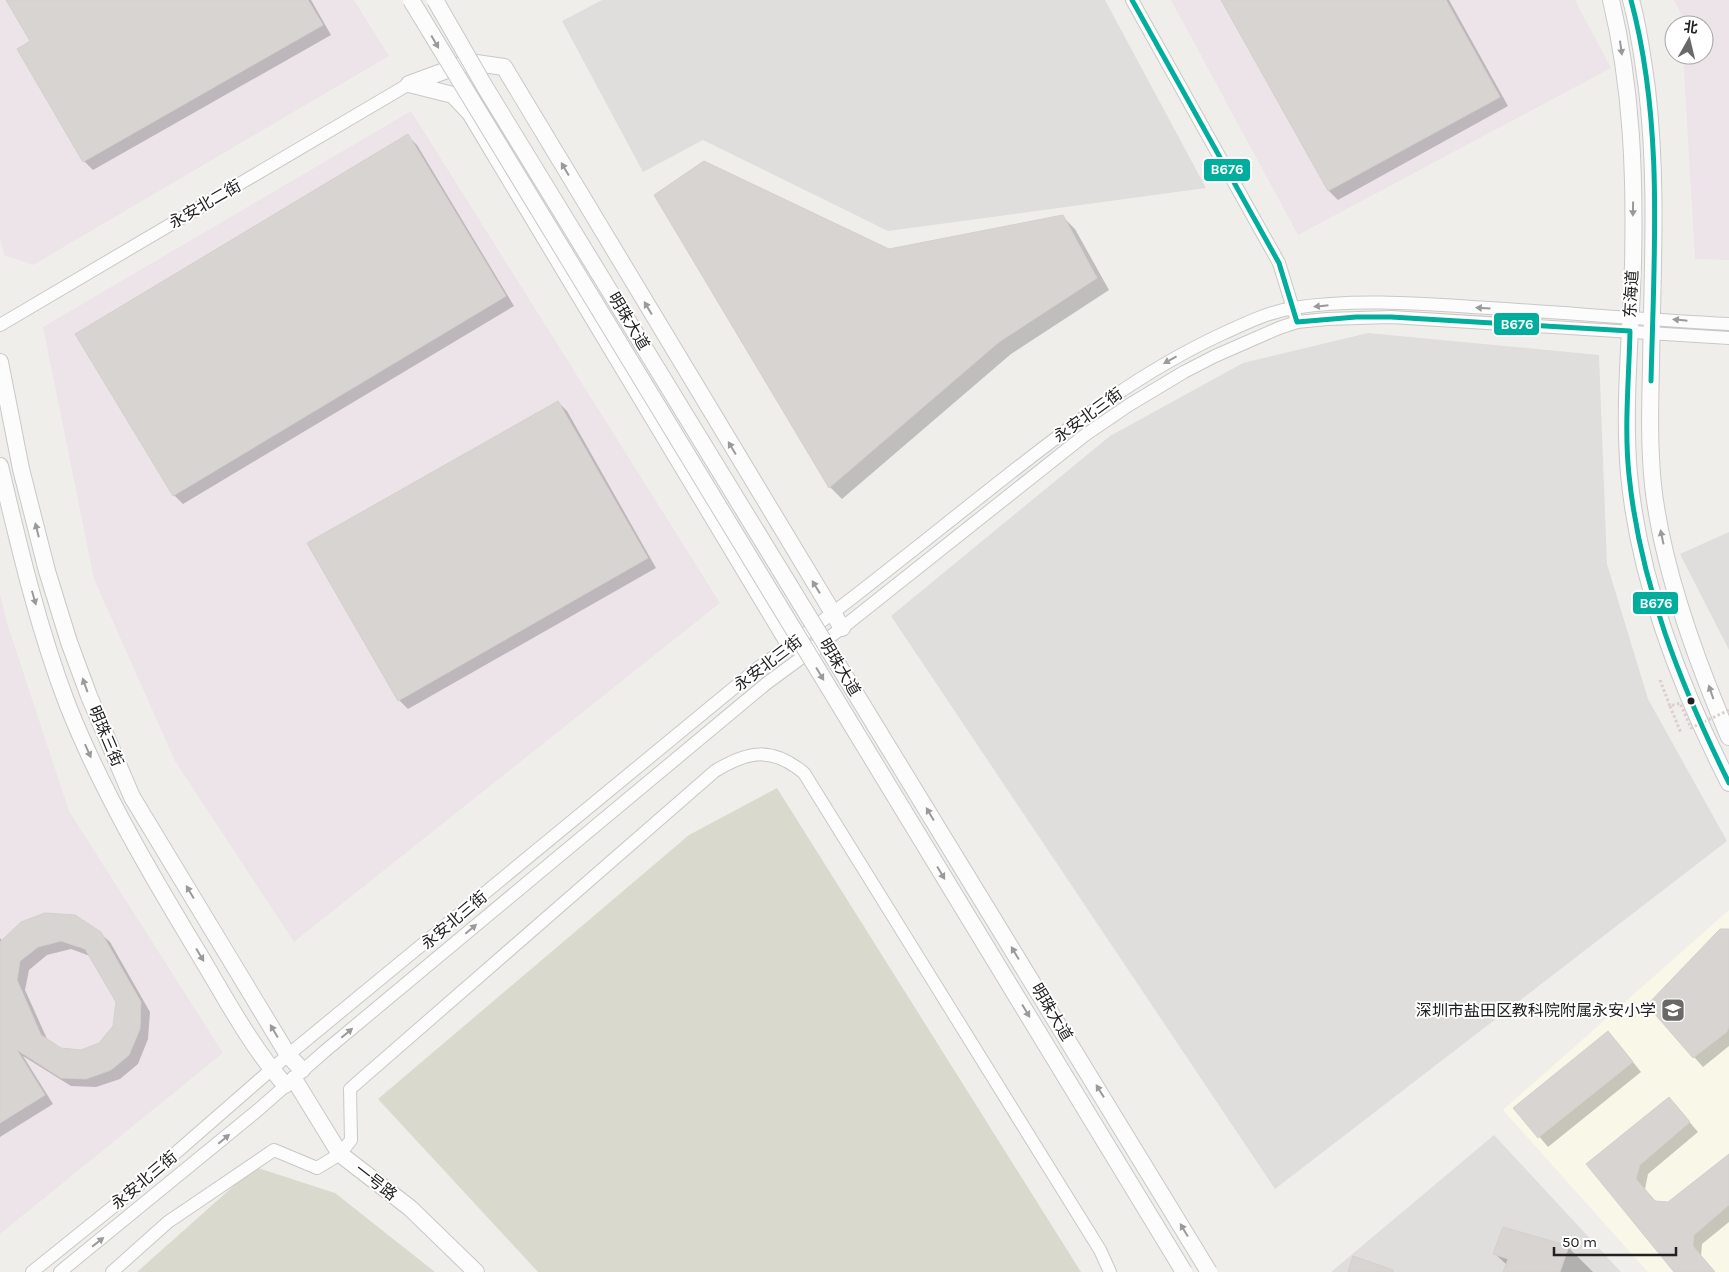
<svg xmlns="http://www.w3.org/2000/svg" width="1729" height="1272" font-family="Karla,'Noto Sans SC',sans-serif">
  <rect width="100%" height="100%" fill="#f0eeeb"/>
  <!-- residential -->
  <path fill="#dfdedc" d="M602,0H1105L1206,188L888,231L703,140L643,172L562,21Z
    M1368,333L1599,355L1607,564L1648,699L1727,841L1275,1189L891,616L1110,436L1243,363Z
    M1729,532V650L1680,554Z
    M1494,1135L1621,1272H1331Z"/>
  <!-- industrial -->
  <path fill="#ede4e9" d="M0,0H354L389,56L33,265L4,255L0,238Z
    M1171,0H1575L1611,68L1298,235Z
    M1674,0H1729V260L1695,259L1683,55H1704V25H1682L1681,14Z
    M411,111L720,603L294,942L175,761L94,579L43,327Z
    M0,594L7,623L69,811L223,1053L0,1234Z"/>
  <!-- education -->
  <path fill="#f8f7e8" d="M1729,910V1272H1648L1503,1110Z"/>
  <!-- construction -->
  <path fill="#d9d9cd" d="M777,788L1081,1272H538L378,1099L689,835Z
    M255,1167L335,1193L435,1272H137Z"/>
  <!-- shadow -->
  <path fill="#0003" fill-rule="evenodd" d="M7,0H311L331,35L93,170L84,161L32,42Z
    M1222,0H1449L1508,106L1338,200L1329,191Z
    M408,136L417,145L514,306L183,504L174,495Z
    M1063,217L1075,229L1109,290L1011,354L842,499L830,487L889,250Z
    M558,402L567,411L656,568L408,709L399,700Z
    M1729,931V1046L1703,1067L1648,1005Z
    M100,933L110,942L150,1012L148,1039L138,1064L120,1079L96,1087L71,1086L23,1056L53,1104L0,1137V938L3,942ZM71,949L90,956L117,1002L115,1026L100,1044L81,1051L61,1050L48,1041L25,990L29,970L47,955Z
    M1617,1042L1641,1072L1548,1147L1515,1108Z
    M1669,1098L1698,1132L1648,1174L1645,1189L1656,1202L1669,1203L1729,1155V1222L1702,1244L1701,1256L1715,1272H1675L1588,1164Z
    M1568,1247L1593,1272H1505L1507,1265L1495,1254Z"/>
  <!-- building -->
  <path fill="#d7d4d2" stroke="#d3d0cc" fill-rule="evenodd" d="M6,0H308L323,25L83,162L17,49L30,41Z
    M1221,0H1446L1500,97L1328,191Z
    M408,134L506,296L173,496L75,334Z
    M704,161L889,249L1063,215L1097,278L999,342L829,488L654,195Z
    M558,401L648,558L398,701L307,543Z
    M45,913L75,915L101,932L141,1002L140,1029L129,1055L111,1070L86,1079L61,1078L17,1050L45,1095L0,1123V942L21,922ZM61,941L85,949L116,1002L113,1026L99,1043L81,1050L61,1048L41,1035L17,980L20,961L38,947Z
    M1720,929H1729V1026L1727,1032L1693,1058L1647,1005Z
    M1608,1031L1633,1062L1538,1138L1513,1108Z
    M1669,1097L1690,1122L1640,1165L1636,1179L1655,1201L1668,1202L1729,1154V1205L1694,1235L1693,1246L1715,1272H1674L1586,1164Z
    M1503,1227L1569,1246L1560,1272H1503L1508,1259L1493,1254Z
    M1353,1256L1393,1270V1272H1348Z"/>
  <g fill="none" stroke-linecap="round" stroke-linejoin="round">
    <!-- minor casing -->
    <g stroke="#c9c8c7" stroke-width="14">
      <path id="minor" d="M1132,0L1279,263L1295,315
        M0,325L409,84
        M32,1272L124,1198L288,1055L758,668C844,607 925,540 1008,475C1077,421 1142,371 1222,334C1244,324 1268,312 1293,308C1358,298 1425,304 1489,308C1569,313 1649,320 1729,324
        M60,1272L258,1110L325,1051L767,683L842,628L1085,435L1129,405L1184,372L1215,356L1279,328L1297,322L1327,319L1391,317L1729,338
        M112,1272L168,1222L274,1150L317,1168L340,1154L351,1140L350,1089L715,771C749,750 773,747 804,773L1100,1250L1110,1272"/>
    </g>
    <!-- tertiary casing -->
    <g stroke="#c9c8c7" stroke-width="18">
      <path id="tertiary" d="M1611,0C1632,87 1635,176 1633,264C1631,334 1623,405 1629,474C1639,582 1680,687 1729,783
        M1631,0C1639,28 1643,60 1647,89C1658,182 1652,275 1651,368C1650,407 1649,446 1653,485C1662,568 1696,660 1729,737
        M409,84L469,62L504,67L842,628
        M409,84L453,95L470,113L790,646L814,649
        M0,362L21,469L47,571L69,642L89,696L132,797L288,1055L302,1070
        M0,466C19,546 38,628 68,706C102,791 149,871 196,949C224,995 249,1044 285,1085
        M294,1079L340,1154L410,1208L476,1272"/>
    </g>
    <!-- path -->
    <path stroke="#dccecd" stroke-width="3" stroke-dasharray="2.5 2.5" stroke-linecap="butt" d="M1670,706L1681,733"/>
    <!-- minor -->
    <use href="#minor" stroke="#fdfcfc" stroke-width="12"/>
    <!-- tertiary -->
    <use href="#tertiary" stroke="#fdfcfc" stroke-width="16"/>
    <!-- tertiary-bridge casing -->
    <g stroke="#c9c8c7" stroke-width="18" stroke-linecap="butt">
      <path id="tertiary-bridge" d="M411,0L1184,1272
        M435,0L485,87L1209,1272"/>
    </g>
    <!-- path-bridge -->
    <path stroke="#dccecd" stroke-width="3" stroke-dasharray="2.5 2.5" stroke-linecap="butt" d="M1660,680L1670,706L1680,703L1691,728L1729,710"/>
    <!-- tertiary-bridge -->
    <use href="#tertiary-bridge" stroke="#fdfcfc" stroke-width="16"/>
    <!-- bus-1 casing -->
    <g stroke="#fff" stroke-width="9">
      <path id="bus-1" d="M1132,0L1279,263L1297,322L1356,317H1391L1630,331C1629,379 1624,427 1629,475C1640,584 1681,686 1729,783
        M1631,0C1664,123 1654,255 1651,381"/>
    </g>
    <!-- bus-1 -->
    <use href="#bus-1" stroke="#01ad9c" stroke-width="5"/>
  </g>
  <!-- one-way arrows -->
  <defs><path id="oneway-solid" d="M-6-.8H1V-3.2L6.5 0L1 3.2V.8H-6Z" transform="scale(1.25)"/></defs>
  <g fill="#9a9a9a">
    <use href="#oneway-solid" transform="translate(435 42) rotate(60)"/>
    <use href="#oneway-solid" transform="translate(1621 48) rotate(82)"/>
    <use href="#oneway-solid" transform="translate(565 169) rotate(-121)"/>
    <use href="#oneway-solid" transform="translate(1633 209) rotate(91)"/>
    <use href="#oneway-solid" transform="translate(1321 306) rotate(174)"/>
    <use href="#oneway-solid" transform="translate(648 308) rotate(-121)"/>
    <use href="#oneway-solid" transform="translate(1483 308) rotate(-176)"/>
    <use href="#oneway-solid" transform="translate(1680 320) rotate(-174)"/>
    <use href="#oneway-solid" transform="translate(1170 360) rotate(151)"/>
    <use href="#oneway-solid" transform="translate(732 448) rotate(-121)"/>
    <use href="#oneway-solid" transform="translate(37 530) rotate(-104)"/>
    <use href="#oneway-solid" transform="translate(1662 537) rotate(-102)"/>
    <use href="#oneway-solid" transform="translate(816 587) rotate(-122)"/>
    <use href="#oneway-solid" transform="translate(34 598) rotate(74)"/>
    <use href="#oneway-solid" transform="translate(820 674) rotate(59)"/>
    <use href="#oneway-solid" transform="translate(85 685) rotate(-110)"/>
    <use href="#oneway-solid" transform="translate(1711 692) rotate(-109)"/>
    <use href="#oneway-solid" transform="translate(88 751) rotate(66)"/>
    <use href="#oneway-solid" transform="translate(930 814) rotate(-121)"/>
    <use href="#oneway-solid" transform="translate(941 873) rotate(59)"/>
    <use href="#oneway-solid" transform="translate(190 892) rotate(-121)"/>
    <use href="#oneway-solid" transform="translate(471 929) rotate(-40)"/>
    <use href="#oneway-solid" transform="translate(1015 953) rotate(-121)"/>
    <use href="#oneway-solid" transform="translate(200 955) rotate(59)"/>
    <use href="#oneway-solid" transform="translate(1026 1011) rotate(59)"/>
    <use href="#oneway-solid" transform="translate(274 1031) rotate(-121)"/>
    <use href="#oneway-solid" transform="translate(347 1033) rotate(-40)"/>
    <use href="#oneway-solid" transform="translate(1100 1091) rotate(-122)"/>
    <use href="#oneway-solid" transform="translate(224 1139) rotate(-40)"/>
    <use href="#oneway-solid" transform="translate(1184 1230) rotate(-121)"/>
    <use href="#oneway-solid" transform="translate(98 1242) rotate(-38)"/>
  </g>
  <!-- icons -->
  <defs>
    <g id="school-square" transform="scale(1.25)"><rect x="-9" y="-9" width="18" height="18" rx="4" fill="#6a6968" stroke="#fff"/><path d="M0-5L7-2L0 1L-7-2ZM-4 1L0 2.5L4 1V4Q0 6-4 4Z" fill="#fff"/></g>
  </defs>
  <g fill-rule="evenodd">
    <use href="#school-square" x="1673" y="1010"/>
  </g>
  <!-- markers -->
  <circle fill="#222" stroke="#fff" stroke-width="2" cx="1691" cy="701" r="4.5"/>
  <g text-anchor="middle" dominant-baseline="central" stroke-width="4" stroke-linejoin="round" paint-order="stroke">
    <!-- street labels -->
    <g font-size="16" fill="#222" stroke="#fff">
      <text transform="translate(205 204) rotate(-30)">永安北二街</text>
      <text transform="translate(1631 294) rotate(-87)">东海道</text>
      <text transform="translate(629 321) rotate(59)">明珠大道</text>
      <text transform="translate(1088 415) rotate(-36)">永安北三街</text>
      <text transform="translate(768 663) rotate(-37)">永安北三街</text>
      <text transform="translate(840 667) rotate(59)">明珠大道</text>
      <text transform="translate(106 736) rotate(67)">明珠三街</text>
      <text transform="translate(454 920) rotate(-40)">永安北三街</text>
      <text transform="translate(1052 1012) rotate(59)">明珠大道</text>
      <text transform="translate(144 1180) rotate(-40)">永安北三街</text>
      <text transform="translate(376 1182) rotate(38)">一号路</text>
    </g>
    <!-- poi labels -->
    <g font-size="16" fill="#222" stroke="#fff" text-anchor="end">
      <text x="1656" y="1010">深圳市盐田区教科院附属永安小学</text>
    </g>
  </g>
  <g stroke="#fff" stroke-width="2">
    <rect x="1203" y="158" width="48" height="24" rx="5" fill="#01ad9c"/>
    <rect x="1493" y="312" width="47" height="24" rx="5" fill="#01ad9c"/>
    <rect x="1632" y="591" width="47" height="24" rx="5" fill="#01ad9c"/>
  </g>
  <g font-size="14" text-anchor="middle" font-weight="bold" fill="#fff">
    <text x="1227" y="174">B676</text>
    <text x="1517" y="329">B676</text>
    <text x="1656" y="608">B676</text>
  </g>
  <!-- north arrow -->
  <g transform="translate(1689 40) rotate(8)"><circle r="24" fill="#ffffff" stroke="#a7a7a7"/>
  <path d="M0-4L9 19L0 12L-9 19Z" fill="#6a6968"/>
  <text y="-8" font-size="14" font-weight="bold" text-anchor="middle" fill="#222222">北</text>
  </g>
  <!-- scale -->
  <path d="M1554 1247v8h122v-8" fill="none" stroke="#222222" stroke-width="2.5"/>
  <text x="1562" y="1247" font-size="15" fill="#222222" stroke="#ffffff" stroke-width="4" paint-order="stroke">50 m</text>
</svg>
